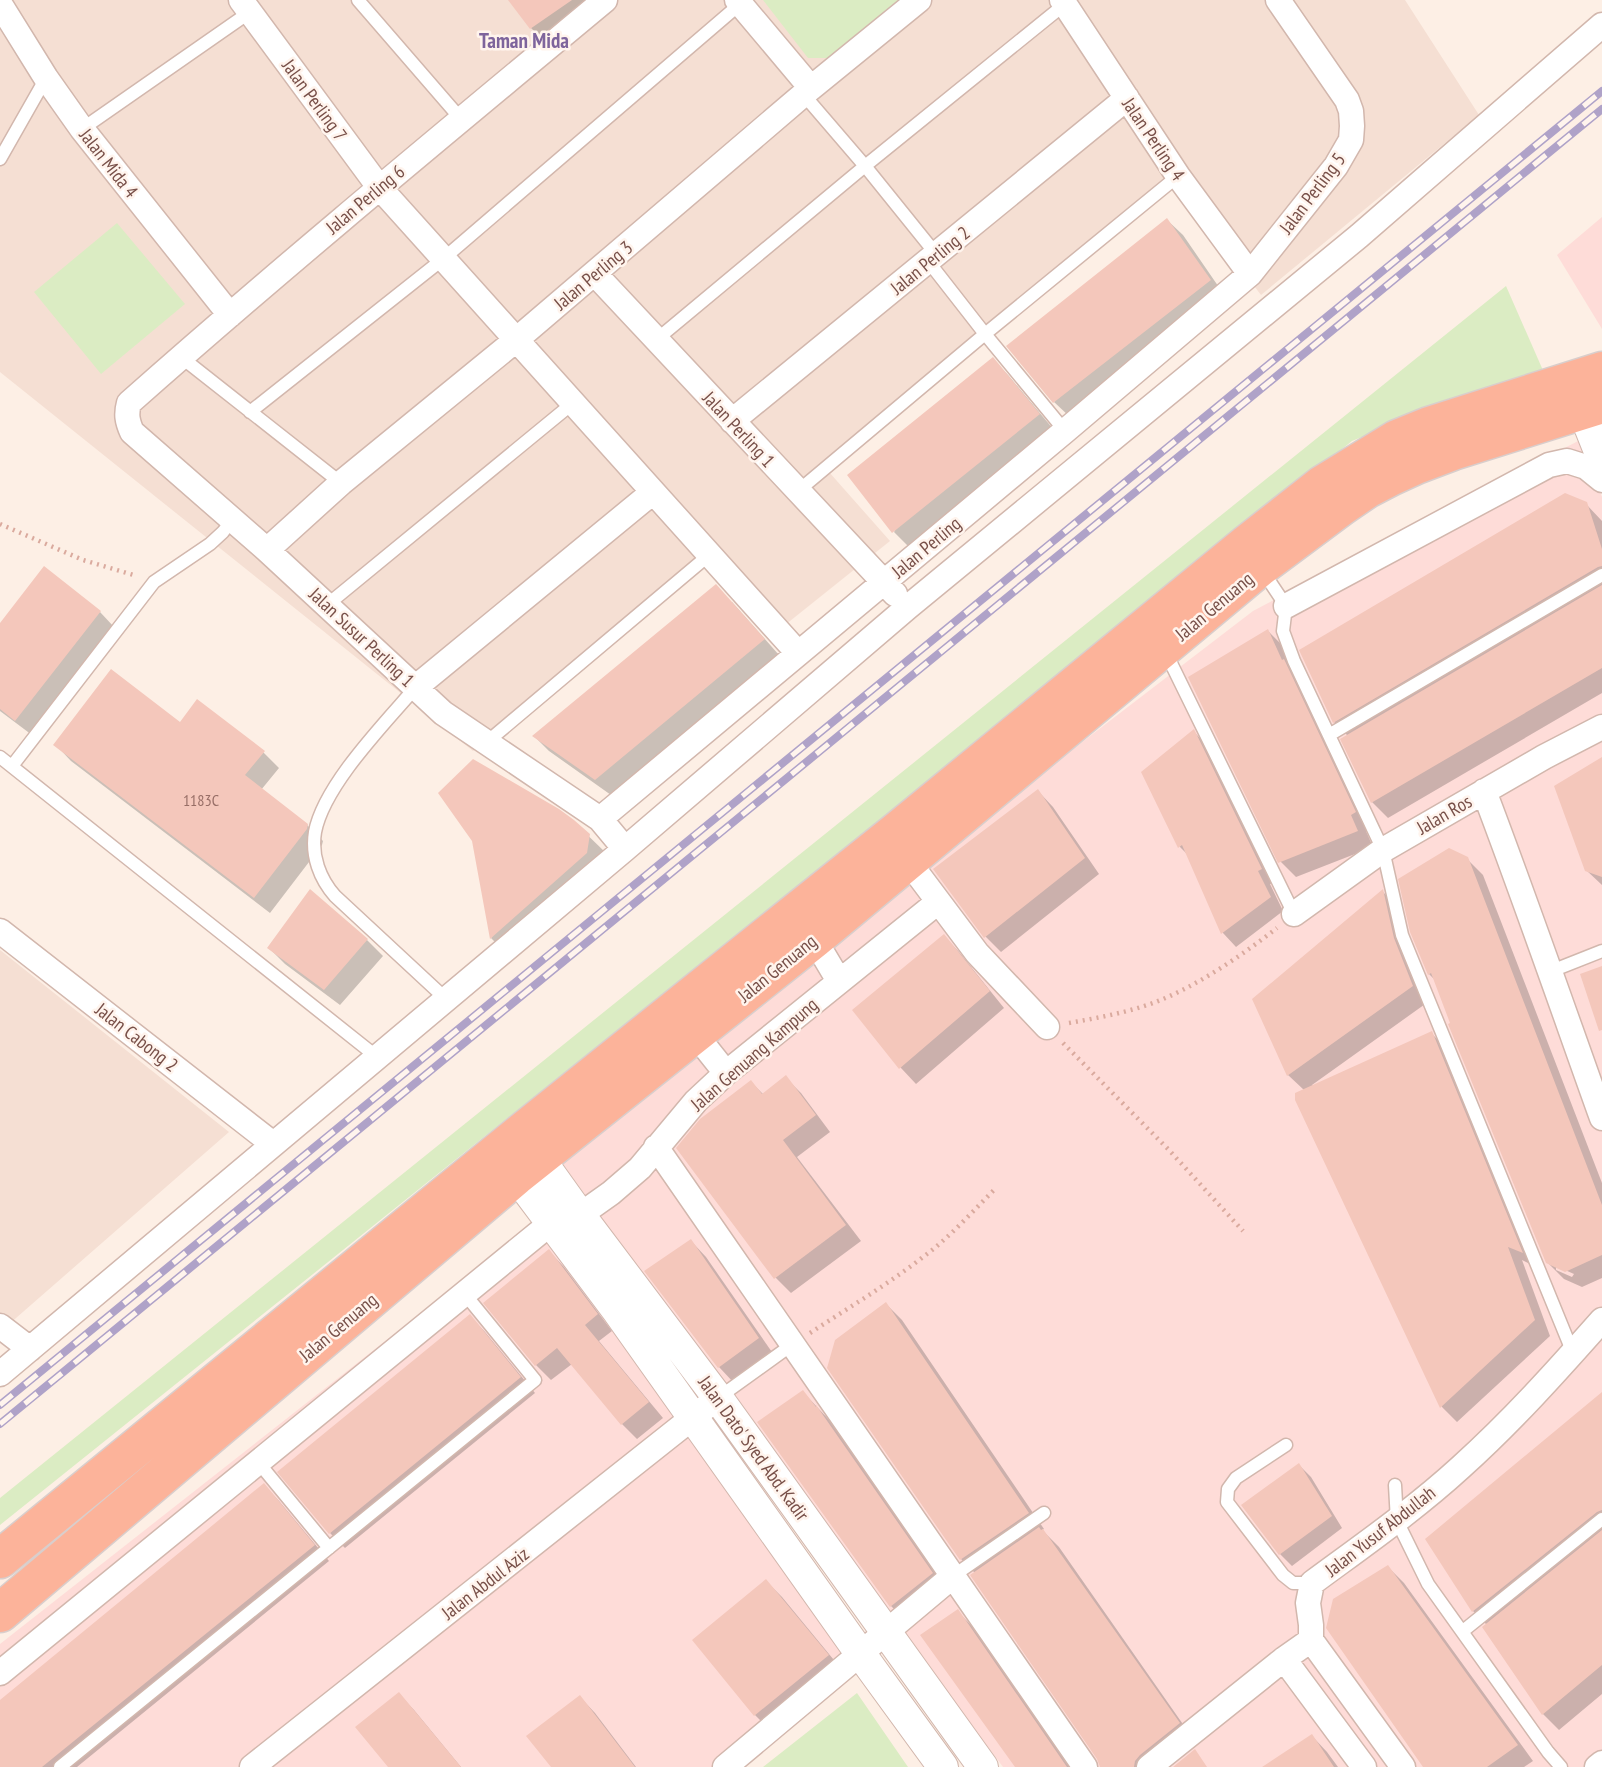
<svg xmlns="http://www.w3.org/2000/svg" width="1602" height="1767" font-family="'PT Sans Narrow',sans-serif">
  <rect width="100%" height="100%" fill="#fdefe5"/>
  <!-- residential -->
  <path fill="#f5dfd3" d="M0,0H1405L1479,115L1261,295L1177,185L1002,327L829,472L890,541L780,629L709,556L473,751L0,372Z
    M0,950L229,1132L0,1332Z"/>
  <!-- commercial -->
  <path fill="#fedcd8" d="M1602,217V329L1557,255Z
    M1580,440L1602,497V1752L1584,1767H1003L900,1630L562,1163L991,812L1253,611Z
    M534,1224L718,1474L846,1656L712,1767H0V1644Z"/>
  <!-- green -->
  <path fill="#dbecc3" d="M763,0H902L833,58H808Z
    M117,223L185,304L101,374L34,292Z
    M1506,286L1545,375L1430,409L1352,441L0,1525V1498Z
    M857,1693L908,1767H763Z"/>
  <!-- shadow -->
  <path fill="#0003" fill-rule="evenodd" d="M510,0H609L547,44L531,28Z
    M1167,220L1183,235L1225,296L1070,417L1054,402Z
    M993,360L1008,375L1054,430L909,547L894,532Z
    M1586,504L1602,521V693L1388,818L1372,802L1342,739L1348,736L1334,722Z
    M732,602L779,655L611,795L549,751L534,736Z
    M100,612L115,628L32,735L0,711V626Z
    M1268,631L1284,647L1370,828L1366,831L1373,847L1296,877L1280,861Z
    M180,724L263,752L279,768L261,790L307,825L323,841L322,845L270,913L71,761L56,745Z
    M1194,732L1207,745L1274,883L1270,884L1283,911L1236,947L1223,933L1190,857L1180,847L1143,772Z
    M1602,759V885L1586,870Z
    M1038,791L1053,807L1099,874L1001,952L985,936Z
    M573,821L605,852L506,953L491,938Z
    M1467,859L1483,875L1602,1183V1278L1582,1287L1564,1279L1547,1262L1435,980L1429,974L1412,932ZM1556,1266L1574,1274L1572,1277L1556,1270Z
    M1383,892L1398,907L1428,1002L1312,1085L1313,1086L1431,1033L1447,1049L1536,1267L1522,1260L1550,1336L1457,1422L1442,1407L1296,1100L1304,1090L1288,1075L1254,999Z
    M944,936L959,952L1004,1008L916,1084L901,1068L854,1010Z
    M367,940L383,956L340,1005L285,964L269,948Z
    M786,1078L801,1093L830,1132L797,1157L861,1241L791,1293L776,1278L679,1148L751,1082L764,1095Z
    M691,1241L706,1257L774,1355L734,1383L719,1367Z
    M549,1251L564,1267L612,1331L599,1341L663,1418L637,1439L622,1424L572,1364L551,1380L536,1365Z
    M886,1304L902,1320L1044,1529L1042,1530L1059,1547L1194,1740L1160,1767H1101L1099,1758L975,1573L961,1559L829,1368Z
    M470,1316L485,1332L535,1393L345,1548L330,1533Z
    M803,1392L832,1423L947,1590L907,1622L891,1606Z
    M1602,1394V1694L1559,1730L1543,1714L1484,1627L1487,1625L1473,1611L1428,1539Z
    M1299,1465L1311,1477L1342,1528L1292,1566L1280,1554Z
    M264,1485L279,1501L329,1561L77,1767H0V1702Z
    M1388,1567L1404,1583L1533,1761L1524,1767H1425Z
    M766,1581L782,1597L843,1671L771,1731L755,1715L694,1640Z
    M958,1612L973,1627L1070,1767H1017Z
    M399,1694L414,1710L461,1767H390Z
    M580,1697L595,1713L636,1767H554Z
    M1312,1736L1327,1752L1338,1767H1265Z"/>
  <!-- building -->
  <path fill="#f4c7bb" d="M508,0H572L530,29Z
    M1167,218L1211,280L1053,403L1006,346Z
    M993,357L1040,414L892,533L847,475Z
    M1565,493L1587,502L1602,549V566L1598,567L1333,723L1299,650Z
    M44,566L101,611L15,721L0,709V623Z
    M716,584L765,639L595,780L532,736Z
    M1602,585V668L1371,803L1340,739Z
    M1268,629L1282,660L1284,659L1356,812L1351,815L1358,831L1278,863L1188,677Z
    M111,669L180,722L197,699L265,751L245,775L308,824L307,829L254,898L53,745Z
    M1194,729L1262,869L1258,871L1271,897L1221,934L1182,845L1178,848L1141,772Z
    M1602,757V877L1585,871L1554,786Z
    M473,759L559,809L574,820L590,834L587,853L490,939L472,841L438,793Z
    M1038,789L1085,858L984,938L933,869Z
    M1449,848L1468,857L1602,1205V1255L1565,1272L1546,1263L1448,1024L1450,1023L1431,973L1428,975L1410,932L1398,879Z
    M310,889L368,939L324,990L267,948Z
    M1383,889L1394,938L1413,986L1287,1076L1252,999Z
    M944,934L990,991L899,1069L852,1010Z
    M1602,966V1030L1599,1031L1580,974Z
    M1432,1031L1523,1253L1508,1247L1535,1320L1440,1408L1295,1100V1093Z
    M786,1075L816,1115L783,1140L846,1225L774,1279L676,1148L700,1119L751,1080L762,1094Z
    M691,1239L759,1338L718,1368L644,1271Z
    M549,1249L598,1314L585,1325L649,1402L621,1425L557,1348L535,1366L483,1303Z
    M886,1302L1029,1513L960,1560L827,1368L835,1340Z
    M470,1314L521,1377L329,1534L277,1472Z
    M803,1390L816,1407V1405L933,1573L890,1607L757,1422Z
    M1602,1392V1510L1597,1512L1472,1612L1425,1539Z
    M1299,1463L1332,1516L1279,1555L1241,1505Z
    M264,1483L315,1545L42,1767H0V1700Z
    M1039,1527L1041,1530L1043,1529L1180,1723L1140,1755L1135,1761L1134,1767H1100L1097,1759L970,1575Z
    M1602,1530V1665L1542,1715L1482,1627Z
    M1388,1565L1518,1745L1487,1767H1423L1326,1628L1333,1599Z
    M766,1579L829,1655L754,1716L692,1640Z
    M958,1609L1067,1767H1015L920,1635Z
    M399,1692L461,1767H388L355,1727Z
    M580,1695L635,1767H551L526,1736Z
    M1312,1734L1334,1767H1262Z
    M1195,1749L1207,1767H1173Z"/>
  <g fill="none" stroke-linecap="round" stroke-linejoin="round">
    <!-- service casing -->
    <g stroke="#d2b7ad" stroke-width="15">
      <path id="service" d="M358,0L461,119
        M804,95L865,166L936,254
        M82,129L250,12
        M0,159L46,78
        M928,261L985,334L1065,431
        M656,340L865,166L1065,4
        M181,357L341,483
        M250,412L443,259L740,4
        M798,491L985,334L1178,176
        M1262,570L1286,606L1283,631L1294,661L1383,850L1402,935L1573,1353
        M327,605L573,403
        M1165,651L1294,914
        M416,687C385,723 324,785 315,832C311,856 320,879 335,896L446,999
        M1329,735L1602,575
        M487,742L709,555
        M0,757L377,1057
        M12,766L154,582L210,544L223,532L232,520
        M1549,972L1602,951
        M718,1398L793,1344
        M1286,1445L1236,1478L1228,1489L1227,1502L1283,1575L1293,1583H1312
        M258,1462L329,1548
        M1395,1485L1397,1521L1428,1584L1548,1752L1561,1767
        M953,1576L1044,1513
        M1463,1631L1602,1519
        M60,1767L535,1380L464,1293"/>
    </g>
    <!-- minor casing -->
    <g stroke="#d2b7ad" stroke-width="27">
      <path id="minor" d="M241,0L379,187L798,653
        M605,0C445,133 285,265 129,403C126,414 127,421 132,432L267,550L443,713L600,819L625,849
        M737,0L811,88
        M1062,0L1178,176L1250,274
        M0,4L46,78L82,129L230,315
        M595,274L895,594
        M732,421L1127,98
        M267,550L341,483L516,340L811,88L919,0
        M1286,606L1549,465L1567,461L1586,467L1602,480
        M416,687L653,492
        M1484,791C1525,899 1563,1009 1602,1118
        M600,819L1065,431L1250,274L1336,166L1351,140L1352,126L1351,111L1347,100L1278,0
        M908,861L977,953L1047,1027
        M1294,914L1383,850L1544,757L1602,727
        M0,931L273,1144
        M814,939L839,981
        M695,1034L726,1073
        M656,1147L1085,1767
        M580,1215L611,1193L640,1168L696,1101L726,1073L938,902
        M0,1326L30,1349
        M0,1374L625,849L908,607L1359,236L1602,25
        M1311,1640L1403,1767
        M1284,1659L1364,1767
        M0,1673L551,1223
        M252,1767L706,1407
        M725,1767L953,1576
        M1149,1767L1284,1659L1311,1640V1625L1308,1603L1312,1583C1362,1546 1414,1510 1461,1467C1512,1421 1556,1372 1602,1320
        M1597,1767L1602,1763"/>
    </g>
    <!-- tertiary casing -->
    <g stroke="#d2b7ad" stroke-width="32">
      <path id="tertiary" d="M1575,391L1602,459
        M527,1141L580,1215L718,1398L983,1767
        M516,1176L618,1312L860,1653L943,1767"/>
    </g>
    <!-- trunk casing -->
    <g stroke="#d9cecc" stroke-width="41">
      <path id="trunk" d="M0,1559L521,1133L896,832L1247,544L1322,485L1397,439L1429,426L1602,371
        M0,1613L516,1176L814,939L1260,567L1342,506L1367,489L1392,476L1416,465L1453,451L1602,404"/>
    </g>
    <!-- path -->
    <path stroke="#daaa9e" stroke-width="4.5" stroke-dasharray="2 5" stroke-linecap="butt" d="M0,524L83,560L137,576
      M1069,1023C1097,1018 1125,1013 1153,1003C1196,987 1241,956 1277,928
      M1063,1043L1168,1149L1243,1231
      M810,1333C848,1308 887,1285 923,1257C949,1238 971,1213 994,1190"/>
    <!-- service -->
    <use href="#service" stroke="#fff" stroke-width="12"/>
    <!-- minor -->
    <use href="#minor" stroke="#fff" stroke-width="24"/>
    <!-- tertiary -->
    <use href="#tertiary" stroke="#fff" stroke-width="30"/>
    <!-- trunk -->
    <use href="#trunk" stroke="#fcb39a" stroke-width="38"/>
    <!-- rail casing -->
    <g stroke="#afa2c8" stroke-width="8">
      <path id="rail" d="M0,1405L1602,91
        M0,1424L1602,109"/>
    </g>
    <!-- rail -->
    <use href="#rail" stroke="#fff4ed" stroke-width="5" stroke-dasharray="16" stroke-linecap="butt"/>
  </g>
  <g text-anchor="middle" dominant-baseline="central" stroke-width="5" stroke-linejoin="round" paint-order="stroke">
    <!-- number labels -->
    <g font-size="16" fill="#976e66">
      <text x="201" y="800">1183C</text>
    </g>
    <!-- street labels -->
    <g font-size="19" fill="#785049" stroke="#fff4ed">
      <text transform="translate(315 100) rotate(54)">Jalan Perling 7</text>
      <text transform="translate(1154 139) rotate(56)">Jalan Perling 4</text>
      <text transform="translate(109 163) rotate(52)">Jalan Mida 4</text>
      <text transform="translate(1312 193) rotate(-53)">Jalan Perling 5</text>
      <text transform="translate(365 199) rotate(-40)">Jalan Perling 6</text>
      <text transform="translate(930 260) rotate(-39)">Jalan Perling 2</text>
      <text transform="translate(593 275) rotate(-40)">Jalan Perling 3</text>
      <text transform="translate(739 429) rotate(47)">Jalan Perling 1</text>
      <text transform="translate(926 547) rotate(-40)">Jalan Perling</text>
      <text transform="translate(1214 606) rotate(-40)">Jalan Genuang</text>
      <text transform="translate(362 637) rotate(43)">Jalan Susur Perling 1</text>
      <text transform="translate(1444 814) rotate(-30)">Jalan Ros</text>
      <text transform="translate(777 968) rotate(-39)">Jalan Genuang</text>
      <text transform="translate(137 1037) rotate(38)">Jalan Cabong 2</text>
      <text transform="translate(754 1054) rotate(-41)">Jalan Genuang Kampung</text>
      <text transform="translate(338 1327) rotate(-40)">Jalan Genuang</text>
      <text transform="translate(754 1448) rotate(54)">Jalan Dato' Syed Abd. Kadir</text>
      <text transform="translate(1380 1531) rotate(-38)">Jalan Yusuf Abdullah</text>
      <text transform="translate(485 1583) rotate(-38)">Jalan Abdul Aziz</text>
    </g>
    <!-- neighbourhood labels -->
    <g font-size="21" font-weight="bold" fill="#7e649c" stroke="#fff4ed">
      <text x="524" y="40">Taman Mida</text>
    </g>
  </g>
</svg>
